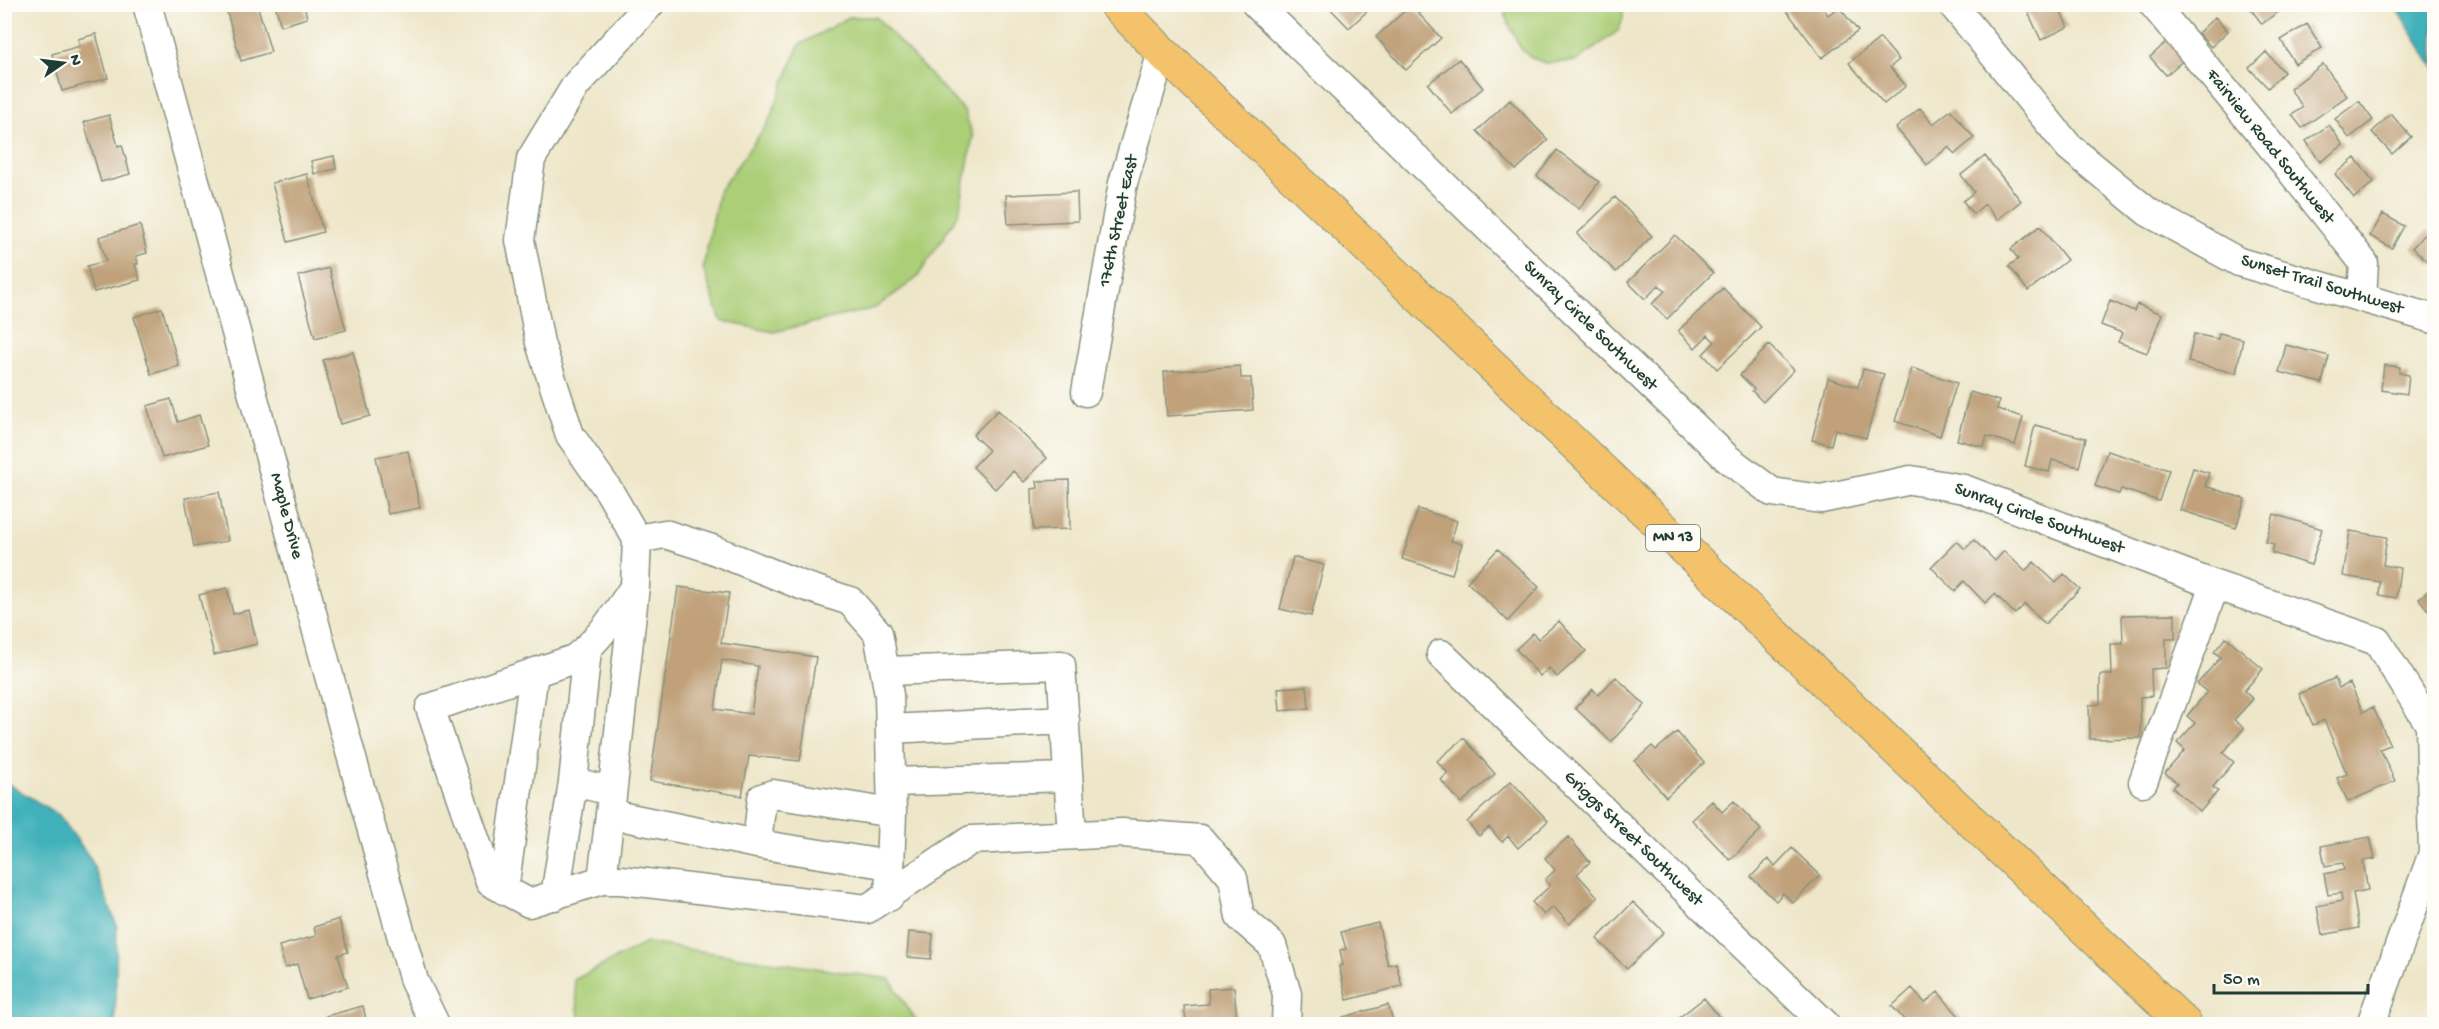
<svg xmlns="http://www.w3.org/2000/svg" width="2439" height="1029" font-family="'Gochi Hand',sans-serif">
  <rect width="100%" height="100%" fill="#fdfcf7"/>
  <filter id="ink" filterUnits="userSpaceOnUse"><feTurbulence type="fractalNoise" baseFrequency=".0167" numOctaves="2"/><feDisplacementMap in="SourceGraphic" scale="12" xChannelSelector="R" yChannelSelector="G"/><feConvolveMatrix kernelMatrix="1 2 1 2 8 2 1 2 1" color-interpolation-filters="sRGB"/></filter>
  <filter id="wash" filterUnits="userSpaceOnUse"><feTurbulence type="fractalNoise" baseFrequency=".008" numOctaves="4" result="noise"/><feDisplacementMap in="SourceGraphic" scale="24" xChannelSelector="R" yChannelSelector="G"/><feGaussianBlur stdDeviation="1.35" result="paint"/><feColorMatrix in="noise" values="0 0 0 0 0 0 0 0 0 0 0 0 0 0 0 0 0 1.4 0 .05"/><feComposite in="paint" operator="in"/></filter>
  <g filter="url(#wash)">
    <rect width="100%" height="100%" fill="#eee6c9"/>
    <!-- green -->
    <path fill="#abce77" stroke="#658656" stroke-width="1.5" d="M1504,5H1622L1623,18L1619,30L1577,61L1545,63L1532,58L1521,49L1506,18Z
      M849,17H876L965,112L973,136L959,213L917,278L875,308L774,332L721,321L703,268L719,191L768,123L799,45Z
      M646,943L890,979L918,1024H580L574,980Z"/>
    <!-- water -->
    <path fill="#41b1ba" stroke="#307777" stroke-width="1.5" d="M2394,5H2434V68Z
      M5,782L59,815L91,859L117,926L115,1024H5Z"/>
    <g id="blocks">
      <!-- building -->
      <path fill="#c0a17a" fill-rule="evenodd" d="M241,4H257L271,52L241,61L226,9Z
        M275,4H304L307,18L281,26Z
        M1326,4H1375L1349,28Z
        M1794,4H1820L1828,15L1839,7L1858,31L1822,58L1786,10Z
        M2043,4H2057L2068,27L2041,40L2028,12Z
        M2247,4H2282L2284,7L2262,24Z
        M1411,5L1441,38L1406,70L1376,37Z
        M2215,17L2228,31L2211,47L2198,33Z
        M2307,24L2322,48L2295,64L2281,40Z
        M96,34L108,78L62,91L52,54L80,46L78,39Z
        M1880,38L1899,60L1890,67L1906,86L1884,104L1849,63Z
        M2169,40L2185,59L2166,75L2150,57Z
        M2266,52L2284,72L2268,88L2249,68Z
        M1459,59L1483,88L1452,114L1428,84Z
        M2323,64L2347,96L2302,128L2292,115L2303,107L2290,89Z
        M1510,100L1548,140L1516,170L1477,131Z
        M2359,101L2373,120L2349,138L2335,119Z
        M1920,108L1933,124L1951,110L1974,138L1955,154L1948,147L1927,165L1896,128Z
        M2391,114L2411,137L2392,154L2372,132Z
        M109,115L118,146L122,145L130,174L101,182L84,122Z
        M2329,125L2343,145L2320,162L2306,141Z
        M1557,150L1599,182L1579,209L1537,176Z
        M334,156L336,169L314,174L311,161Z
        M1985,156L2021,201L1997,220L1985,204L1973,214L1963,201L1974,192L1961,175Z
        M2355,158L2374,182L2354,198L2335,174Z
        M307,174L323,232L288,242L272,183Z
        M1077,192L1078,221L1008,224L1006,195Z
        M1615,197L1652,236L1616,272L1577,234Z
        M2383,214L2404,226L2392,248L2370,236Z
        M140,225L147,253L136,256L138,264H135L140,280L94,292L87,266L106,261L99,237Z
        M2040,226L2067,260L2028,291L2009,266L2018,259L2011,249Z
        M2428,230L2434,236V262L2432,265L2412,248Z
        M1675,235L1713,273L1667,319L1652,304L1665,291L1659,285L1645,299L1628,282Z
        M329,268L346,330L315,338L298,276Z
        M1723,288L1761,327L1717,369L1703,354L1715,342L1708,335L1695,348L1678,331Z
        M2110,301L2134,311L2137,304L2162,314L2147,353L2118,342L2122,333L2101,325Z
        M162,308L179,366L151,374L134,317Z
        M2219,333L2243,339L2236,373L2188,362L2194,334L2218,339Z
        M1769,345L1794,370L1763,402L1752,391L1754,389L1740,375Z
        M2286,345L2329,356L2322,383L2279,372Z
        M353,352L370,416L340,424L323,360Z
        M2384,365L2400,367L2399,373L2409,375L2407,394L2381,390Z
        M1240,366L1241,378H1251L1253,410L1167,416L1164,372Z
        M1912,368L1957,383L1940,436L1895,421Z
        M1863,369L1884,374L1866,438L1835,429L1831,445L1812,440L1828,378L1858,387Z
        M1970,392L1999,401L1997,409L2023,417L2015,445L1987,436L1984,447L1957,440Z
        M171,399L178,422L199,415L208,445L162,458L147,406Z
        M998,410L1047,458L1024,482L1013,471L995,489L973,467L989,450L973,435Z
        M2035,425L2086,438L2079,467L2052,460L2049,472L2025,466Z
        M408,451L420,508L388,514L376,457Z
        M2107,451L2169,470L2159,501L2121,489L2119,494L2095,486Z
        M2193,468L2209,473L2205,486L2245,499L2236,528L2180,510Z
        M1069,480L1070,529L1033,530L1032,489L1038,488L1037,481Z
        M219,492L228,541L194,547L185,498Z
        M1418,509L1457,521L1451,541L1462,544L1452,574L1402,559Z
        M2274,514L2322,529L2311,565L2272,553L2274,544L2266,542Z
        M2350,531L2387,537L2383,565L2400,568L2396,598L2379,595L2380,582L2343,576Z
        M1974,540L1995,561L2004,551L2025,571L2034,562L2056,583L2064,574L2080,589L2045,624L2025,604L2015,614L1995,594L1985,603L1964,581L1955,591L1931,567L1957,541L1965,549Z
        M1498,549L1539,587L1508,621L1467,582Z
        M1293,557L1324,565L1311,616L1280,609Z
        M2434,585V617L2419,599Z
        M678,587L729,593L721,643L816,657L800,761L749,756L742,796L650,781ZM722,660L758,666L751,714L715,709Z
        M227,588L233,614L249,610L257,644L214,655L199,595Z
        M2175,614V639H2166V668L2151,669L2152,696L2140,697L2141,738L2090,739L2089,705L2100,704V675H2112L2111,644H2123L2122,615Z
        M1559,621L1586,651L1557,677L1549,668L1540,676L1516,649L1533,633L1538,639Z
        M2226,637L2263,669L2244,691L2253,699L2234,720L2244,728L2223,753L2234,762L2213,787L2218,791L2200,812L2173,788L2177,783L2165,773L2185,750L2177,743L2195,723L2187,716L2207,692L2197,684L2221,657L2214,652Z
        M1616,677L1645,705L1611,742L1575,708L1593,689L1598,695Z
        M2335,678L2339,688L2350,683L2363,712L2373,707L2390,745L2380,749L2395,781L2348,802L2337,778L2347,774L2324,720L2313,725L2299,694Z
        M1307,686L1309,708L1280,711L1278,688Z
        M1677,732L1704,763L1666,797L1635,761L1652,746L1656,750Z
        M1464,738L1495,774L1461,803L1441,780L1448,773L1437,761Z
        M1511,781L1548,821L1518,848L1508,836L1502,842L1489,827L1479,836L1467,822Z
        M1712,801L1722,812L1734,801L1761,830L1730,860L1692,820Z
        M1568,837L1590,862L1577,874L1598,897L1569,924L1554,907L1544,915L1532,902L1550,886L1545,880L1555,870L1545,858Z
        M2370,837L2375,859L2363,861L2368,890L2353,893L2359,928L2322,935L2317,906L2342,901L2341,893L2328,895L2324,874L2344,870L2343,863L2325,866L2321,846Z
        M1792,848L1820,875L1793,903L1783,893L1776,901L1751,877L1768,859L1775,866Z
        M1633,902L1664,932L1627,969L1597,939Z
        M339,919L348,952L338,955L348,987L307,999L297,964L285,968L279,946L316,936L314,927Z
        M1378,923L1388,965L1396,963L1402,986L1347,1000L1339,966L1343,965L1340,950L1346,949L1341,932Z
        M909,932L933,934L931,959L907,957Z
        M1234,987L1237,1019L1225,1020L1226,1024H1179L1186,1022L1184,1006L1209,1004L1208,989Z
        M1912,988L1925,1003L1938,992L1966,1024H1908L1892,1006Z
        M1704,998L1725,1024H1671Z
        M1388,1005L1394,1024H1345L1343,1017Z
        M363,1006L367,1024H328L326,1016Z"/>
    </g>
  </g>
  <g filter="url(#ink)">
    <use href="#blocks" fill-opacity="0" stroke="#86927e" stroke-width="1.5"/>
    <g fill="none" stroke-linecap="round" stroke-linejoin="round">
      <!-- minor casing -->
      <g stroke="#86927e" stroke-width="31">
        <path id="minor" d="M147,4L334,694L414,981L435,1024
          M650,4L576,85L531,159L520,240L540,343L570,435L609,491L637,539L635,586L610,814L757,844L762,798L773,794L892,813
          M1256,4L1728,459L1772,492L1821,499L1911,480L1964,489L2215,585L2377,641L2430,725L2433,853L2371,1024
          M1952,4L2069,147L2148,212L2239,262L2434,319
          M2153,4L2268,142L2364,263L2362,298
          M1086,392L1123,183L1162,52
          M637,539L665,534L709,548L801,585L850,601L878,633L889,695L892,813L889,897
          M635,586C617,612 600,640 574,659L430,708L490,882L529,903L602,880H621L867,909L971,840L1122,833L1200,839L1233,878L1240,917L1272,945L1287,994L1286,1024
          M587,650L573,782L612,791
          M1441,654L1825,1024
          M885,671L1061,665L1072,835
          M890,729L1065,720
          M892,782L1068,777
          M2143,782L2215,585
          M757,844L890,865
          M602,880L610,814
          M504,890L534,673
          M555,896L573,782"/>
      </g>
      <!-- major casing -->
      <g stroke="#86927e" stroke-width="35">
        <path id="major" d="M1115,4L1162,52L2185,1024"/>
      </g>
      <!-- minor -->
      <use href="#minor" stroke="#fff" stroke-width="28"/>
      <!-- major -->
      <use href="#major" stroke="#f3c26a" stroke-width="33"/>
    </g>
  </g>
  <g text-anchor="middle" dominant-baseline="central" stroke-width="4.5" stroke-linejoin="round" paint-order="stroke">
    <!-- shield labels -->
    <rect fill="#fdfcf7" stroke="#62766e" stroke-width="1.5" x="1646" y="525" width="54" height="26" rx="4.5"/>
    <g font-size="16" font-weight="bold" fill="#1f3d34">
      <text x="1673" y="538">MN 13</text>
    </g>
    <!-- street labels -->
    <g font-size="18" fill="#1f3d34" stroke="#fdfcf7">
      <text transform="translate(2270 147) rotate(51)">Fairview Road Southwest</text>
      <text transform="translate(1119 221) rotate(-78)">176th Street East</text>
      <text transform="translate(2322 285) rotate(17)">Sunset Trail Southwest</text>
      <text transform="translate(1590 326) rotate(44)">Sunray Circle Southwest</text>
      <text transform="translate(286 516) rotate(75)">Maple Drive</text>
      <text transform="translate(2039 519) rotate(20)">Sunray Circle Southwest</text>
      <text transform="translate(1633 839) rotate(44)">Griggs Street Southwest</text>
    </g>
  </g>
  <!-- margin -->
  <rect width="2439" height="1029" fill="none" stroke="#fdfcf7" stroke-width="24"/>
  <!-- north arrow -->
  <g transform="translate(63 63) rotate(76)" stroke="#fdfcf7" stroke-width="4.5" paint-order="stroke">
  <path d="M0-4.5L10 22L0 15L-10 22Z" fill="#1f3d34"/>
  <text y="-9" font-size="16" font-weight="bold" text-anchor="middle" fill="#1f3d34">N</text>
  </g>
  <!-- scale -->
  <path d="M2214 984v9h154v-9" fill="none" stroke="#1f3d34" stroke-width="3"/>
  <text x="2223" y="984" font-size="18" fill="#1f3d34" stroke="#fdfcf7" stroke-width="4.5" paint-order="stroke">50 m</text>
</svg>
